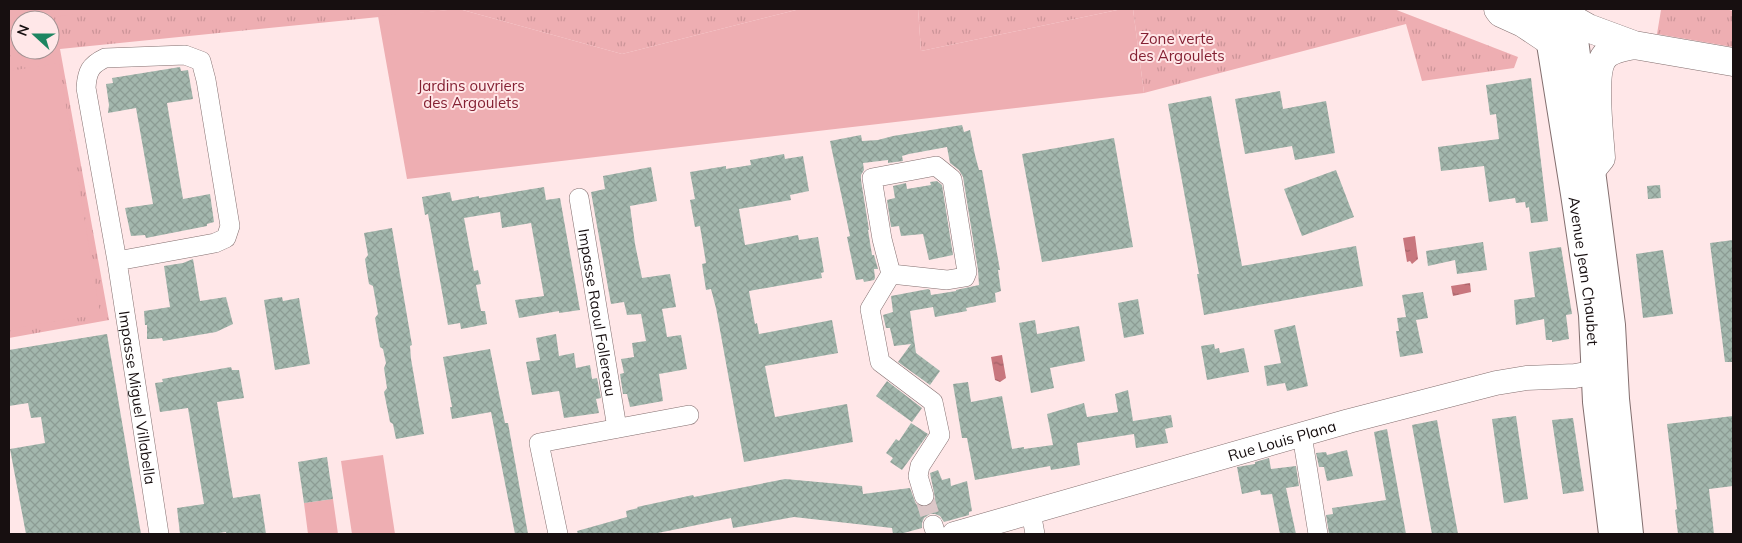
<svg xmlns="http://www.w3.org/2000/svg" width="1742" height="543" font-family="Mulish,sans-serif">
  <defs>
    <pattern id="grass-tufts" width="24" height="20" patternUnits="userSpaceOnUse" patternTransform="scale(1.25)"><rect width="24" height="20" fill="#eeaeb2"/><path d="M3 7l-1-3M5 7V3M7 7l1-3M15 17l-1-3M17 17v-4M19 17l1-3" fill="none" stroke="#cb9498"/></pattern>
    <pattern id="water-ripples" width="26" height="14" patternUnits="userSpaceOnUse" patternTransform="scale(1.25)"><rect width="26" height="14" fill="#c8767d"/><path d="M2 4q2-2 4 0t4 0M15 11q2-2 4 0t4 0" fill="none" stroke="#a15f65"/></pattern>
    <pattern id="building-cross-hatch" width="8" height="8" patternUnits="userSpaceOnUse" patternTransform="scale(1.25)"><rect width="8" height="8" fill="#a3b7ad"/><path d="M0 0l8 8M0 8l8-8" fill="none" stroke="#8c9c94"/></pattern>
  </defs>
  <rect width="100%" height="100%" fill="#ffe7e8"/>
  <!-- grass -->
  <path fill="url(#grass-tufts)" fill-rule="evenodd" d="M9,9H800L622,54L459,9L60,49L109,320L9,338ZM20,20H50V50H20Z
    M918,9H1122L921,51Z
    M1133,9H1394L1518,57L1514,68L1422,81L1406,24L1144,93Z
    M1655,9H1726L1733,11V47L1657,34L1661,10Z"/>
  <!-- garden -->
  <path fill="#eeaeb2" d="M9,9H112V11L9,21Z
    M459,9L622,54L800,9H918L921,51L1122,9H1133L1144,93L407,179L378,16Z
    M59,63L100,314L9,329V71Z
    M383,455L395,534H352L341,461Z
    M333,499L338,534H308L304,503Z"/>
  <!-- water -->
  <path fill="url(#water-ripples)" d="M1415,236L1418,259L1412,264L1410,261L1407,262L1403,238Z
    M1470,283L1471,292L1453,296L1451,286Z
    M1002,355L1006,378L1000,382L995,380L991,357Z"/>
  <!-- building -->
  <path fill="url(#building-cross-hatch)" d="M180,67L181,71L188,70L193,99L167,103L183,199L210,194L214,222L207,224V226L146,238L145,235L131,236L125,208L153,204L136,108L108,113L109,105L106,84L113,83L112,78Z
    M1531,78L1548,221L1531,223L1529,207L1526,208L1525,202L1516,203L1515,198L1489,202L1484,166L1441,171L1438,147L1499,139L1496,114L1490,115L1486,85Z
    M1280,91L1283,109L1326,101L1335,153L1295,160L1292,146L1245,154L1235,99Z
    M1211,96L1242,266L1356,246L1363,286L1204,315L1197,274H1199L1168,104Z
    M962,125L964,132L970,130L975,155L979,170H982L1000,270H998L1001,291L995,293L996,302L966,308L967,311L935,317L933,307L910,311L916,353L940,371L930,385L898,362L911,344L894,346L890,328H886L883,315L893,312L891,296L928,289L930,290L931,295L956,291V290L979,285L978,270L963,177L959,170L950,163L947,147L909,154L902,156L903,161L888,163V160L863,163L864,170L861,175V180L869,230H868L872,255H874L878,269H874L875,278L874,280L864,282L863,279L856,280L847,237L850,236L830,141L861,135L862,141L878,140L893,136Z
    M1114,138L1133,247L1042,262L1022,154Z
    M784,154L785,159L803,156L809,191L790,195L791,200L739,209L745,245L798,235L799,240L818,237L824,272L821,273L822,278L749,291L755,324L757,323L759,334L832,320L838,353L765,366L775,417L847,404L853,442L744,462L716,308L711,289L706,290L702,264L706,263L700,226L695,227L690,200L695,199L690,172L726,166V169L751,165L750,160Z
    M651,167L657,201L630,206L635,244L642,278L670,274L676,307L662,309L665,325L667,337L681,335L687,369L659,374L663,401L630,407L627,394H623L620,374L624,373L621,359L634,357L632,343L646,341L641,314L627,315L624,302L611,304L591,192L605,189L603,176Z
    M1336,170L1354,217L1302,236L1284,189Z
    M937,181L942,185L953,255L929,260L923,234L901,236L899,226L891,227L887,200L895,198L893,186L906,183L907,189L931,185L930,182Z
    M1660,185L1661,198L1648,199L1647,186Z
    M544,187L546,200L560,198L580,310L559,313V311L519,318L515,300L544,296L531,223L502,228L500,212L464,218L474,271L478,270L481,284L476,285L481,311H485L487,324L461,329L460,323L448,325L428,214L425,215L422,197L450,192L452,201L479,196V198Z
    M392,228L412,345L410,346L411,359L424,434L396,439L393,424L390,422L384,392L387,388L384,368L386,363L383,349L380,347L375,318L378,314L373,286L369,284L367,272L365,259L368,255L364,233Z
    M1733,240V362H1725L1710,243Z
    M1483,242L1487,270L1457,274L1455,260L1428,266L1426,251Z
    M1561,247L1572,314L1566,315L1569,339L1552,342V340H1546L1544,319L1516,325L1514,300L1535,297L1529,252Z
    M1663,250L1673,314L1643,318L1636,254Z
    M193,259L200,301L226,297L233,324L216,332L163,341L162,338L153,339H147V325H145L144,311L170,307L164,266L183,263Z
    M1423,292L1428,318L1416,320L1423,353L1400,357L1396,331H1399L1397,318L1406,317L1402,295Z
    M282,297L283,301L299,298L310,364L275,370L264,300Z
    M1138,299L1144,334L1124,338L1118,303Z
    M1035,320L1037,334L1079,326L1085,361L1050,368L1054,388L1031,393L1019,323Z
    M1295,325L1308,386L1287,391L1285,383L1267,386L1264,366L1281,363L1274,330Z
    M107,334L141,534H26L10,449L45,443L41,417L31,418L28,403L9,406V350Z
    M556,334L559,356L574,353L576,368L590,365L592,379L597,378L601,398L596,399L599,413L564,418L559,391L532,395L526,362L540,360L536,338Z
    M1214,344L1215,349L1219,348L1220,353L1244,348L1249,372L1207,380L1201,346Z
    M490,349L505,423H508L528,534H515L491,412L452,419L450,407H452L443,357Z
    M231,367L232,370H239L244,398L217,402L233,498L260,494L266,534H226V532L212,534H180L177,508L204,504L188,408L160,412L155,383L163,382L162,379Z
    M887,381L922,408L912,422L876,396Z
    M968,382L971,402L1002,396L1012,449L1024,447V449L1053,445L1047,414L1084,403L1087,417L1118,412L1115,394L1128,390L1133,421L1171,415L1173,427L1165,429L1168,443L1136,448L1134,434L1077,443L1080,465L1051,470L1050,466L975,480L967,438H962L953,384Z
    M1516,416L1528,499L1504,503L1492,419Z
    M1733,416V486L1709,489L1714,534H1678L1675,510L1677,509L1667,424Z
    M1573,418L1584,491L1563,494L1552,420Z
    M1437,420L1458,534H1432L1412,425Z
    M911,423L928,434L902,470L890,462L893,458L886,453L896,439L899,441Z
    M1387,429L1406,534H1329L1326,515L1333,514L1332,508L1386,500L1374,432Z
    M1347,450L1353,476L1327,481L1324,467H1319L1316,453L1326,452L1327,455Z
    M327,457L333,499L304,503L298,462Z
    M1269,458L1271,469L1296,466L1299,486L1286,488L1296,534H1280L1272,494L1261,495L1260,490L1242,494L1237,467L1255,464V462Z
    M938,470L942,480L950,478L951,486L967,481L972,511L969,512V515L944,522L940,516L935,514H930L924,518L922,523V528L900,534H893L892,528L794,517L733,528L731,518L653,534H578L577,531L627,517L626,511L638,508L637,507L693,495L694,497L785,479L862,486L863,494L910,488L916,504L921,507H927L932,504L935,498L930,473Z"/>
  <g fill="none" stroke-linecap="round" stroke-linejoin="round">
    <!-- minor-tunnel -->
    <path stroke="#dcc7c8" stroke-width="19" stroke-dasharray="19 9" stroke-linecap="butt" d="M924,496L933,525"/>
    <!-- minor casing -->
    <g stroke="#836f6f" stroke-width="20">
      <g id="minor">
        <path id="s1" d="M579,198L617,428"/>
        <path id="s2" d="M117,261L215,243L226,238L230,226L206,80L201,61L185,55L105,58C90,65 87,72 86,88L117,261L159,534"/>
        <path d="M891,274L947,280L965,277L967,272L952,179L936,166L872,178L882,239L891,274L870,309L880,362L933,402L940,435L920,466L918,476L924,496"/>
        <path d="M1302,435L1318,534"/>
        <path d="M1031,512L1035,534"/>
        <path d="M933,525L936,534"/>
        <path d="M558,534L539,443L689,415"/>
      </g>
    </g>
    <!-- tertiary casing -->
    <g stroke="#836f6f" stroke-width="25">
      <g id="tertiary">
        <path id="s3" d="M954,534L1349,421L1496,383L1526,378L1575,376L1613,369"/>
      </g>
    </g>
    <!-- secondary casing -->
    <g stroke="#836f6f" stroke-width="28">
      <g id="secondary">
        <path d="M1571,9L1612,325L1616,399L1630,534"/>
        <path id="s4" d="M1546,19L1574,194L1592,315L1596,402L1612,534"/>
      </g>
    </g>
    <!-- motorway casing -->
    <g stroke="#836f6f" stroke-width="29">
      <path id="motorway" d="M1498,9L1501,13L1523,23L1550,41
        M1537,9L1545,13L1572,19L1588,28L1634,45L1733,62
        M1592,169L1601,158C1600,137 1590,67 1607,54C1615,48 1625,47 1634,45"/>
    </g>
    <!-- minor -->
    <use href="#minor" stroke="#fff" stroke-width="19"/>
    <!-- tertiary -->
    <use href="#tertiary" stroke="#fff" stroke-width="24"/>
    <!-- secondary -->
    <use href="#secondary" stroke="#fff" stroke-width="26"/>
    <!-- motorway -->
    <use href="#motorway" stroke="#fff" stroke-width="28"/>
  </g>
  <g text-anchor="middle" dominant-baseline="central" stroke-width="4" stroke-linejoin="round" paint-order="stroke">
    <!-- park labels -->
    <g font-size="15" fill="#842133" stroke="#ffe7e8">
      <text x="1177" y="38">Zone verte<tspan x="1177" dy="17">des Argoulets</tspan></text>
      <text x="471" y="85">Jardins ouvriers<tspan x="471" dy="17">des Argoulets</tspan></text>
    </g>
    <!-- street labels -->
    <g font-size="15" fill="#170f10" stroke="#ffe7e8">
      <text stroke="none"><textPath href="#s4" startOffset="255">Avenue Jean Chaubet</textPath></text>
      <text stroke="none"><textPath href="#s1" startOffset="116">Impasse Raoul Follereau</textPath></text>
      <text stroke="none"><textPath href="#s2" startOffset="741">Impasse Miguel Villabella</textPath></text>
      <text stroke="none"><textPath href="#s3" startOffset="341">Rue Louis Plana</textPath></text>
    </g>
  </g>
  <!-- border -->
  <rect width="1742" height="543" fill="none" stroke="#170f10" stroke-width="20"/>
  <!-- north arrow -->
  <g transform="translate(35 35) rotate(291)"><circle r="24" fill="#ffe7e8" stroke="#a29192"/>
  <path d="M0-4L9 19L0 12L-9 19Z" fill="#1d8561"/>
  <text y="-8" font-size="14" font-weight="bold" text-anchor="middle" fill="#170f10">N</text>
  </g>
</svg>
